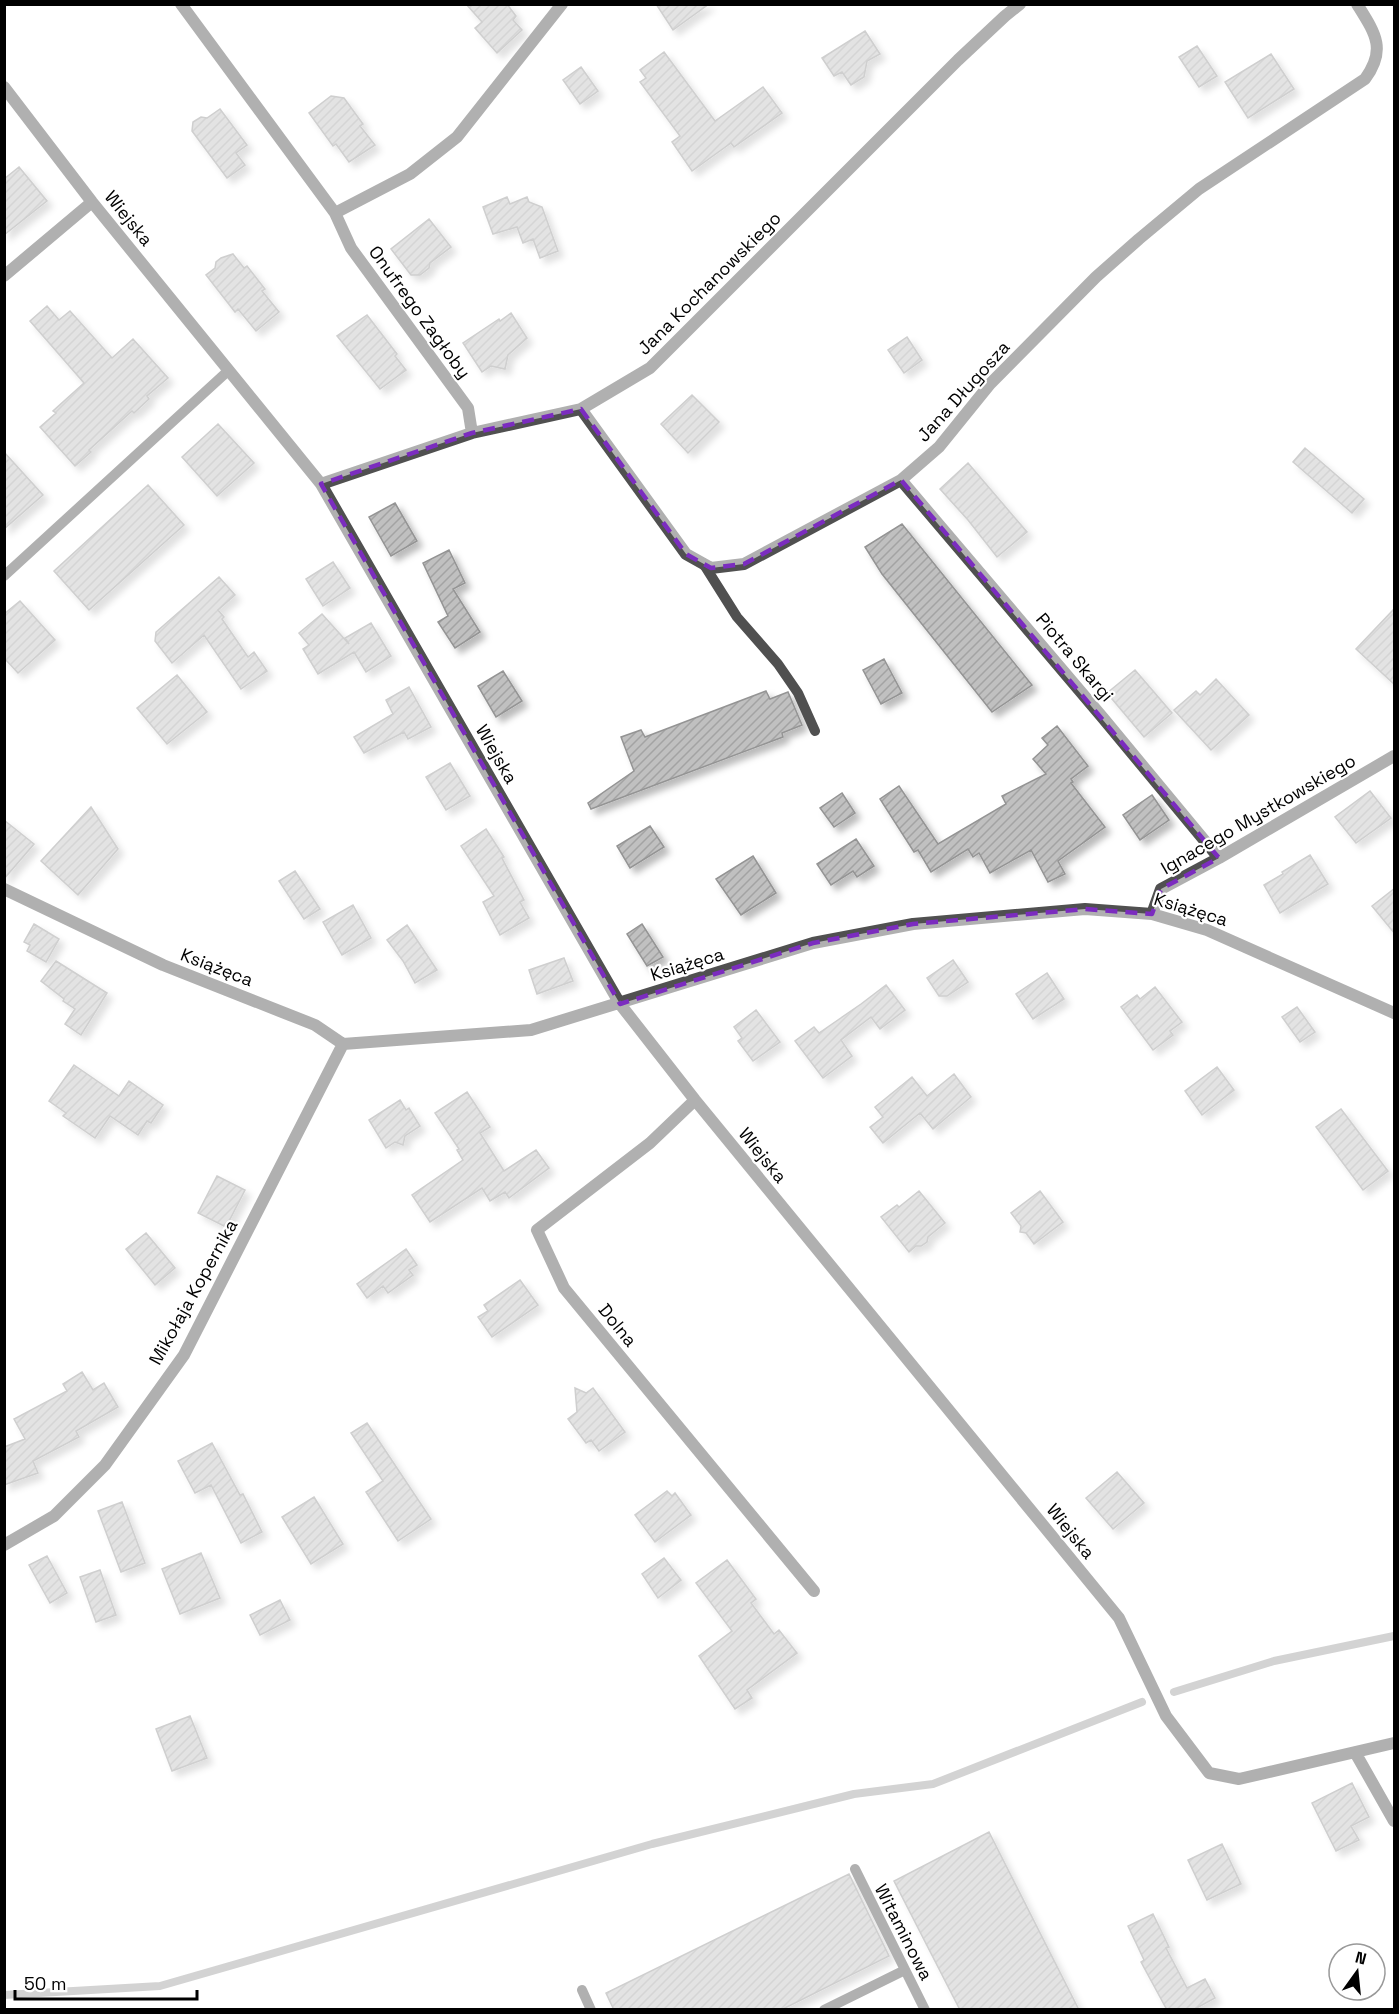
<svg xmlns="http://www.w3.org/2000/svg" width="1399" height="2014" font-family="'Space Grotesk',sans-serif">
  <defs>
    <pattern id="building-hatch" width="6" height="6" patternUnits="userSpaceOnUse" patternTransform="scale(1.5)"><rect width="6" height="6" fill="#c0c0c0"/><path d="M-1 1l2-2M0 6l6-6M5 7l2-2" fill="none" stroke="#a3a3a3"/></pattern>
    <filter id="shadow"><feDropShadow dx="5.5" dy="5.5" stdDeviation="3" flood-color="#0004"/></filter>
  </defs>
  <rect width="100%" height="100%" fill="#fff"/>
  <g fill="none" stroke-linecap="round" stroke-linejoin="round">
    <!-- stream -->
    <path stroke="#9e9e9e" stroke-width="8" d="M1174,1692L1274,1661L1394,1636
      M4,1995L160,1986L652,1844L854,1794L933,1784L1142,1702"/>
  </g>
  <!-- building -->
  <path fill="url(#building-hatch)" stroke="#949494" stroke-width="1.5" filter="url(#shadow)" d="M466,4H507L516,16L513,20L522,30L497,53L475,28L482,22Z
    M656,4H709L673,30Z
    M865,31L880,54L867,61L864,77L851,85L842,72L834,76L822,58Z
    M1197,46L1217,76L1199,87L1179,57Z
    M664,52L715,121L763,87L782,113L734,147L731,143L692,171L672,142L680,136L640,82L646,78L640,70Z
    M1271,54L1294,89L1248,118L1225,82Z
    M581,67L598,91L580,104L563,80Z
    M331,96L344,98L363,124L360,126L375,145L349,162L336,144L333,146L309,113Z
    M220,109L247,145L236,153L245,165L227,178L192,131L193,122L201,117L207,118Z
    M19,167L47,201L4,235V179Z
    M507,197L510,204L527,197L529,202L542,207L558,251L540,258L533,239L523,243L517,227L493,234L483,207Z
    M429,219L451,247L430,263L429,268L420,275H411L391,249Z
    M233,254L244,268L247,266L265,289L262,291L279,312L256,331L238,309L235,312L206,275L215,268L216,262L221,258Z
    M47,306L59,320L70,311L112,358L133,339L168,378L147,396L149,399L134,413L132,411L89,450L91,452L75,466L40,427L56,413L53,411L84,383L30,321Z
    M511,313L527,338L508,355L505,369L491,366L482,372L463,343L499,319L500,321Z
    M367,315L397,354L395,356L406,370L380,389L337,336Z
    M907,337L922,360L904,373L888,350Z
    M692,395L719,422L688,453L661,424Z
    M218,424L254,463L217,496L182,457Z
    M1305,448L1364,499L1352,513L1293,462Z
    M4,452L43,495L4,529Z
    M968,463L1027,532L997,557L968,520L940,489Z
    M148,485L184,525L89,610L54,571Z
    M395,503L417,541L391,556L369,517Z
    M902,524L1032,685L992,712L882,574L865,547Z
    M449,550L465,583L453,589L480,632L455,648L438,622L448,616L423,563Z
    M333,562L350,588L323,606L306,579Z
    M219,577L235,595L218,610L224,617L222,619L248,657L254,652L267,671L241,689L204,635L172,663L155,641L156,632Z
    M20,601L55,640L18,673L4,658V614Z
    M1395,608V685L1356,649Z
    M322,614L349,644L345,638L371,623L391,656L366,672L354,652L318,674L303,649L309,645L299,633Z
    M884,659L902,693L881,704L863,670Z
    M1135,670L1172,713L1144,737L1107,693Z
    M503,671L522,701L496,717L478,686Z
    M177,675L207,712L167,744L137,708Z
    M1216,679L1249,715L1211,750L1174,710L1196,691L1200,695Z
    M409,687L431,727L408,739L404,732L364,753L354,737L393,714L386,700Z
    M766,691L770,699L788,692L802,725L782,733L783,737L591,809L588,803L634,771L621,737L641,730L645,737Z
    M1057,726L1088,766L1071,779L1073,782L1071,783L1105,827L1058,861L1065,874L1048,882L1031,850L990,873L979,853L973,857L968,849L931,872L918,850L914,852L880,799L899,786L938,844L1006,804L1002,796L1046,774L1033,759L1048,745L1042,738Z
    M450,763L470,796L446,810L426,777Z
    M1370,791L1391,818L1356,843L1335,817Z
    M842,793L855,813L834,827L820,808Z
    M1152,795L1169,820L1140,840L1123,815Z
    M91,807L118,849L78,895L41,861Z
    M4,820L34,844L4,879Z
    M650,826L664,847L630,868L617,846Z
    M486,829L504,857L502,858L524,900L520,902L529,918L500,935L483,902L494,896L461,846Z
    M856,839L874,866L857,877L853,871L831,885L817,864Z
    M1310,855L1328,884L1280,913L1264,885L1283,874L1282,872Z
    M753,856L776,893L741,915L716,879Z
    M295,871L320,909L304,919L279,881Z
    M1395,888V934L1372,906Z
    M353,905L371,938L342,955L323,922Z
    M34,924L59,939L46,962L27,951L30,945L24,942Z
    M642,924L663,957L647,966L627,934Z
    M407,925L437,970L415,983L403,961L387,940Z
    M564,958L573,981L537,994L529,970Z
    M953,960L968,982L947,996H939L927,978Z
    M56,961L107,993L81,1035L65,1024L75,1009L63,1001L64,999L41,981Z
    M1047,973L1064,999L1033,1019L1016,994Z
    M886,985L905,1010L880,1029L871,1017L841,1040L852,1056L823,1078L795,1041L814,1027L819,1033L861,1004Z
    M1155,987L1182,1022L1170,1031L1173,1035L1153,1050L1121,1007L1137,995L1140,999Z
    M1297,1007L1315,1032L1300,1042L1282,1017Z
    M756,1010L780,1042L753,1061L738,1041L742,1038L734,1027Z
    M74,1065L119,1096L129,1081L163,1105L151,1123L147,1121L138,1135L110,1116L95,1138L63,1116L66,1113L49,1101Z
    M1217,1067L1234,1090L1202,1115L1185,1091Z
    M954,1074L971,1097L933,1129L920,1113L883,1143L870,1127L883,1117L875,1107L912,1077L927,1096Z
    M467,1092L490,1127L480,1133L504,1171L536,1150L549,1168L509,1198L505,1192L490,1201L482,1188L430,1222L412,1195L463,1160L457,1150L459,1149L435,1113Z
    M400,1100L406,1110L409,1108L420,1126L405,1136L403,1145L395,1142L386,1148L369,1120Z
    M1341,1109L1388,1171L1363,1190L1316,1127Z
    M217,1176L245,1190L226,1227L198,1213Z
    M919,1191L945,1223L928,1237L927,1242L921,1246H916L909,1252L881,1217L897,1205L899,1207Z
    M1040,1191L1063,1222L1034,1244L1026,1233L1020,1232L1021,1226L1011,1213Z
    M146,1233L175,1268L155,1285L126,1249Z
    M406,1249L417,1265L409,1270L413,1275L388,1293L383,1286L367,1298L357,1284Z
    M520,1280L538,1305L492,1337L478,1317L488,1311L484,1305Z
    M82,1372L93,1390L104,1383L118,1407L76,1431L79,1437L33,1461L38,1473L4,1485V1447L25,1439L14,1419L67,1391L63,1384Z
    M575,1388L586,1393L593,1388L625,1432L599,1451L591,1440L586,1443L568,1419L577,1412Z
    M367,1423L431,1519L398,1541L366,1492L383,1481L351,1433Z
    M212,1443L240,1495L243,1494L262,1532L241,1543L211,1485L195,1493L178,1461Z
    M1117,1472L1144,1503L1113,1529L1086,1498Z
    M667,1491L672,1496L675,1493L691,1515L655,1542L635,1515Z
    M314,1497L343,1544L311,1564L282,1517Z
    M122,1502L145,1563L121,1572L98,1511Z
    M201,1553L220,1598L180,1614L162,1569Z
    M47,1556L67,1593L50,1603L29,1565Z
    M664,1558L681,1580L658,1598L642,1574Z
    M727,1560L756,1599L751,1603L774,1634L779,1630L797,1653L747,1690L752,1698L735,1709L699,1656L732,1631L696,1583Z
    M100,1570L116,1615L96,1622L80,1577Z
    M280,1600L290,1620L260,1635L250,1615Z
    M190,1716L207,1758L172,1771L156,1729Z
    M1352,1783L1369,1817L1351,1826L1359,1840L1336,1851L1312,1803Z
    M989,1832L1079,2010H960L894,1881Z
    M1222,1844L1241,1884L1207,1900L1188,1860Z
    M849,1874L889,1956L781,2010H614L606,1993Z
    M1153,1914L1169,1947L1166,1948L1187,1988L1205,1979L1215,1998L1193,2010H1167L1141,1962L1144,1960L1128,1926Z"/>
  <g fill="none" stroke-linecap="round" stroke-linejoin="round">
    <!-- lane -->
    <path stroke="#505050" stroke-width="10" d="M703,563L737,617L778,664L798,693L815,731
      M4,576L229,370
      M855,1869L925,2010
      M582,1990L591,2010
      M824,2010L905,1970"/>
    <!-- street -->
    <path stroke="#505050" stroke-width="12" d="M181,4L335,213L351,248L468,408L472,433
      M4,87L92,202L321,484L620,1004L695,1100L1119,1618L1166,1716L1209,1773L1239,1779L1394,1743
      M335,213L410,174L457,137L562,4
      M4,276L92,202
      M581,409L686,554L711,568L744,564L901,480L939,447L990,384L1096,277L1139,239L1199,189L1365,79C1387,49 1375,33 1357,4
      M901,480L1103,718L1219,858
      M321,484L472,433L581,409L650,368L958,60L1005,16L1020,4
      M4,889L163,965L315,1025L343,1044L531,1030L813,943L913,924L1085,909L1152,914L1207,930L1394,1013
      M1152,914L1161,889L1219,858L1394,756
      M695,1100L650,1143L537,1230L564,1288L814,1591
      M4,1545L54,1516L105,1465L184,1355L343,1044
      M1356,1754L1394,1821"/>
  </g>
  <!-- marked area -->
  <path d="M0 0H1399V2014H0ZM581,409L686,554L711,568L744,564L901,480L1219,858L1161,889L1152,914L1085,909L913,924L813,943L620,1004L321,484L472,433Z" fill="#fff" fill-opacity=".55" fill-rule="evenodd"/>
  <path fill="none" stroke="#7b2cbf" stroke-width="4.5" stroke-dasharray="12 8" stroke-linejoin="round" d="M581,409L686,554L711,568L744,564L901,480L1219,858L1161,889L1152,914L1085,909L913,924L813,943L620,1004L321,484L472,433Z"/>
  <g text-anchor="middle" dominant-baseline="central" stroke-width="4.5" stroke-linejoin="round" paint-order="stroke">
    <!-- street labels -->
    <g font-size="18" fill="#000" stroke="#fff">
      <text transform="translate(129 218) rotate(51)">Wiejska</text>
      <text transform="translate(709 283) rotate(-45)">Jana Kochanowskiego</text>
      <text transform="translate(420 312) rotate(54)">Onufrego Zagłoby</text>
      <text transform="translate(963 391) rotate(-48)">Jana Długosza</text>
      <text transform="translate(1075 657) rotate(50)">Piotra Skargi</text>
      <text transform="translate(497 754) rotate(60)">Wiejska</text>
      <text transform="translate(1258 814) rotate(-30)">Ignacego Mystkowskiego</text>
      <text transform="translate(1191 909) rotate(17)">Książęca</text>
      <text transform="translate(687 964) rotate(-17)">Książęca</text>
      <text transform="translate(217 967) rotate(21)">Książęca</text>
      <text transform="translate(763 1155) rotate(51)">Wiejska</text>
      <text transform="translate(193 1292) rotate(-61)">Mikołaja Kopernika</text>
      <text transform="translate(618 1325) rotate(51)">Dolna</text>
      <text transform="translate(1071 1531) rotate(51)">Wiejska</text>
      <text transform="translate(904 1932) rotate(63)">Witaminowa</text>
    </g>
  </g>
  <!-- border -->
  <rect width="1399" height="2014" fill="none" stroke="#000000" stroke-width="12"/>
  <!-- north arrow -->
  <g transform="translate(1357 1972) rotate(15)"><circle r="28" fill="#ffffff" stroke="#999999" stroke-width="1.5"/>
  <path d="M0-4.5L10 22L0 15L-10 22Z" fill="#000000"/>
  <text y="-9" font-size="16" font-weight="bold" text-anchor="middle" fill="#000000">N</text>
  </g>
  <!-- scale -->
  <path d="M15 1990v9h182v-9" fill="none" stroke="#000000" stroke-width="3"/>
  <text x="24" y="1990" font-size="18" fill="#000000" stroke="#ffffff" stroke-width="4.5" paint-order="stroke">50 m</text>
</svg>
